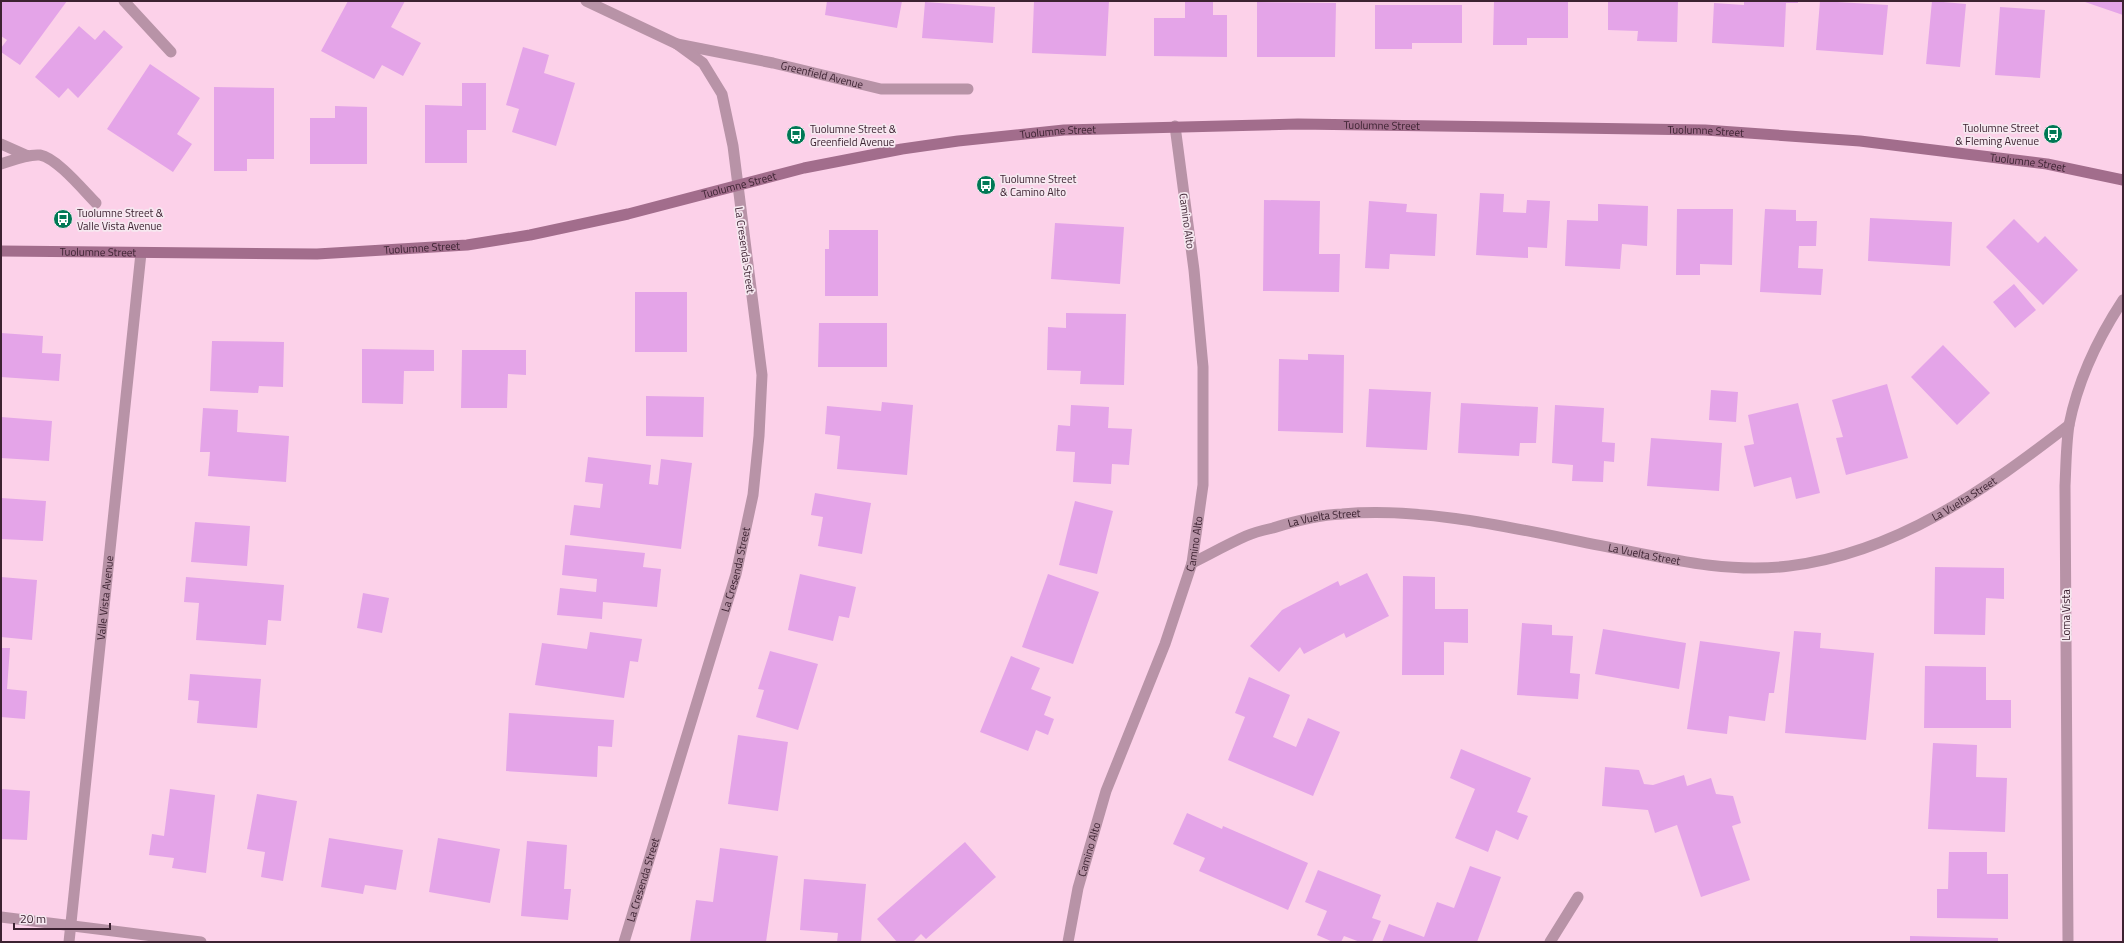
<svg xmlns="http://www.w3.org/2000/svg" width="2124" height="943" font-family="'Titillium Web',sans-serif">
  <rect width="100%" height="100%" fill="#fcd1e9"/>
  <!-- building -->
  <path fill="#e4a4e8" d="M1,1H67L20,65L1,52V48L7,40L1,36Z
    M348,1H405L391,27L421,43L403,76L382,65L374,79L321,51Z
    M827,1H902L897,28L825,15Z
    M1034,1H1109L1106,56L1032,53Z
    M1185,1H1213V15H1227V57L1154,56V18H1185Z
    M1494,1H1568V38H1527V45H1493Z
    M1608,1H1678L1677,42L1637,41L1638,31L1608,30Z
    M1744,1H1798V3H1786L1784,47L1712,43L1714,3L1744,5Z
    M1820,1L1888,5L1883,55L1816,50Z
    M1932,1L1966,4L1960,67L1926,64Z
    M2086,1H2123V15L2085,2Z
    M925,2L995,7L993,43L922,38Z
    M1257,2L1336,3L1335,57H1257Z
    M1375,5H1462V43H1412V49H1375Z
    M2000,7L2045,10L2040,78L1995,75Z
    M79,26L95,40L104,30L123,47L78,98L68,88L59,98L35,77Z
    M523,47L549,55L544,73L575,83L556,146L512,132L519,109L506,105Z
    M150,64L200,98L177,134L192,144L173,172L107,129Z
    M462,83H486V130H467V163H425V105L462,106Z
    M214,87L274,88V159H247V171H214Z
    M335,106L367,107V164H310V118H335Z
    M1480,193L1504,194L1503,212L1526,213L1527,200L1550,201L1547,248L1528,247V258L1476,255Z
    M1264,200L1320,201L1319,254H1340L1339,292L1263,291Z
    M1369,201L1407,204L1406,212L1437,214L1435,256L1390,254L1389,269L1365,268Z
    M1598,204L1648,206L1647,246L1622,244L1620,269L1565,266L1567,220L1598,221Z
    M1677,209H1733L1732,265L1700,264V275H1676Z
    M1765,209L1796,210V221H1817L1816,246H1799L1798,268L1823,269L1821,295L1760,292Z
    M1870,218L1952,222L1950,266L1868,261Z
    M2014,219L2038,243L2045,236L2078,270L2043,305L1986,247Z
    M1055,223L1124,227L1120,284L1051,279Z
    M829,230H878V296H825V249H829Z
    M2014,284L2036,310L2015,328L1993,302Z
    M635,292H687V352H635Z
    M1066,313L1126,314L1124,385L1080,384L1081,371L1047,370L1048,327L1066,328Z
    M819,323H887V367H818Z
    M1,333L43,336L42,353L61,354L59,381L1,377Z
    M212,341L284,342L283,387L259,386L258,393L210,391Z
    M1943,345L1990,393L1957,425L1911,377Z
    M362,349L434,350V371H404L403,404L362,403Z
    M462,350H526V375L508,374L507,408H461Z
    M1308,354L1344,355L1343,433L1278,431L1279,359L1308,360Z
    M1887,384L1908,458L1846,475L1836,438L1843,437L1832,400Z
    M1369,389L1431,392L1427,450L1366,447Z
    M1711,390L1738,392L1736,422L1709,420Z
    M646,396L704,397L703,437L646,436Z
    M882,402L913,405L907,475L837,469L840,436L825,434L827,406L881,411Z
    M1461,403L1538,407L1536,443H1520L1519,456L1458,453Z
    M1798,403L1820,493L1796,499L1791,477L1754,487L1744,446L1754,444L1748,415Z
    M1071,405L1109,407L1108,428L1132,429L1129,465L1112,464L1111,484L1073,482L1075,452L1056,451L1058,425L1070,426Z
    M1555,405L1604,408L1602,442L1615,443L1614,462L1604,461L1603,482L1572,481L1573,465L1552,463Z
    M203,408L238,410L237,432L289,436L286,482L208,476L210,452H200Z
    M1,417L52,421L49,461L1,458Z
    M1651,438L1722,443L1719,491L1647,486Z
    M588,457L651,465L649,484L658,485L661,459L692,463L681,549L570,535L574,505L600,508L603,484L585,482Z
    M815,493L871,503L862,554L818,546L823,517L811,515Z
    M1,498L46,501L43,541L1,539Z
    M1075,501L1113,511L1097,574L1059,565Z
    M195,522L250,526L247,566L191,562Z
    M565,545L645,553L643,567L661,569L657,607L603,602L602,619L557,615L560,588L596,592L597,579L562,575Z
    M1935,567L2004,568V599L1986,598L1985,635L1934,634Z
    M1367,573L1389,616L1346,638L1344,633L1304,654L1300,647L1279,672L1250,646L1282,610L1338,581L1340,586Z
    M800,574L856,587L849,618L839,616L833,641L788,630Z
    M1048,574L1099,592L1073,664L1022,647Z
    M1403,576L1435,577V609H1468V643L1444,642V675H1402Z
    M1,577L37,580L32,640L1,637Z
    M186,577L284,585L281,621L268,620L266,645L196,640L199,603L184,602Z
    M363,593L389,598L382,633L357,628Z
    M1522,623L1552,625V635L1573,636L1570,673L1580,674L1578,699L1517,695Z
    M1603,629L1686,643L1679,689L1595,674Z
    M1794,631L1821,633L1820,648L1874,653L1866,740L1785,733Z
    M590,632L642,639L638,662L630,661L624,698L535,685L542,643L587,649Z
    M1700,641L1780,652L1774,693H1769L1765,721L1729,716L1727,734L1687,729Z
    M1,648H10L7,689L27,691L25,719L1,717Z
    M770,651L818,664L798,730L756,717L764,690L758,689Z
    M1011,656L1040,668L1031,689L1051,697L1044,715L1054,719L1048,735L1036,730L1028,751L980,732Z
    M1925,666L1986,667V700H2011V728H1924Z
    M190,674L261,679L257,728L197,723L199,701L188,700Z
    M1249,677L1290,695L1273,737L1296,747L1308,718L1340,732L1313,796L1228,760L1245,717L1235,713Z
    M509,713L614,720L612,747L598,746L597,777L506,771Z
    M738,735L788,742L778,811L728,804Z
    M1933,743L1977,745L1976,777L2007,778L2005,832L1928,829Z
    M1461,749L1531,778L1517,812L1528,816L1518,840L1496,830L1488,852L1455,838L1475,789L1450,778Z
    M1605,767L1639,770L1644,784L1653,785L1684,775L1687,786L1711,778L1716,794L1733,796L1741,823L1732,826L1750,880L1701,897L1677,825L1655,833L1648,810L1602,806Z
    M1,789L30,791L27,840L1,839Z
    M170,789L215,795L206,873L172,868L174,858L149,855L152,834L164,836Z
    M257,794L297,801L283,881L261,877L265,852L247,849Z
    M1187,813L1222,829L1223,826L1308,863L1288,910L1199,871L1205,858L1173,844Z
    M329,838L403,850L396,890L365,885L363,894L321,887Z
    M438,838L500,849L490,903L429,892Z
    M527,841L567,845L564,889H571L568,920L521,916Z
    M965,842L996,877L926,939L921,934L913,942H897L877,919Z
    M720,848L778,856L766,942H690L696,900L713,902Z
    M1949,852H1987V874H2008V919L1937,918V889H1948Z
    M1470,866L1501,877L1477,942H1382L1389,924L1424,937L1437,902L1454,908Z
    M1318,870L1381,895L1372,918L1381,921L1372,942H1360L1344,936L1341,942H1333L1317,935L1327,911L1305,902Z
    M804,879L866,884L861,942H837L838,933L800,930Z
    M1910,936L1998,938V942H1910Z"/>
  <g fill="none" stroke-linecap="round" stroke-linejoin="round">
    <!-- service -->
    <path stroke="#b893a7" stroke-width="11" d="M124,1L171,52
      M1,144L28,156
      M1,164C13,160 28,154 40,155C57,158 84,191 96,203"/>
    <!-- minor -->
    <g stroke="#b893a7" stroke-width="11">
      <path id="s1" d="M586,1L677,44L773,63L881,89H968"/>
      <path id="s2" d="M1192,563C1210,554 1228,544 1246,536C1255,532 1264,530 1273,528C1295,521 1319,515 1342,514C1433,506 1533,533 1623,550C1678,561 1733,573 1789,566C1897,553 1986,489 2069,425"/>
      <path d="M1,917L201,942"/>
      <path id="s3" d="M624,942L736,574L753,495L759,436L762,375L733,146L722,94L703,63L677,44"/>
      <path d="M1550,942L1578,897"/>
      <path d="M2068,942L2065,486C2066,466 2066,445 2069,425C2078,380 2098,338 2123,300"/>
    </g>
    <!-- tertiary -->
    <g stroke="#b893a7" stroke-width="11">
      <path id="s4" d="M69,942L141,253"/>
      <path id="s5" d="M1068,942L1078,888L1106,791L1165,644L1192,563L1203,485V367L1194,270L1175,126"/>
    </g>
    <!-- secondary -->
    <path stroke="#a26d8c" stroke-width="11" id="s6" d="M1,251L317,254L467,245L530,235L628,214L804,168L902,149L958,141L1064,130L1298,124L1705,130L1860,141L2047,164L2123,180"/>
  </g>
  <!-- icons -->
  <defs>
    <g id="bus-disc" transform="scale(1)"><circle r="9.5" fill="#007855" stroke="#f6e8f0"/><path d="M-5-6H5V4H4V6H2V4H-2V6H-4V4H-5ZM-3.5-4V0h7V-4ZM-3.5 1.2v1.5H-2V1.2ZM2 1.2v1.5H3.5V1.2Z" fill="#fff"/></g>
  </defs>
  <g fill-rule="evenodd">
    <use href="#bus-disc" x="2053" y="134"/>
    <use href="#bus-disc" x="796" y="135"/>
    <use href="#bus-disc" x="986" y="185"/>
    <use href="#bus-disc" x="63" y="219"/>
  </g>
  <g text-anchor="middle" dominant-baseline="central" stroke-width="3.5" stroke-linejoin="round" paint-order="stroke">
    <!-- street labels -->
    <g font-size="11" fill="#3c2231" stroke="#f6e8f0">
      <text stroke="none"><textPath href="#s1" startOffset="249">Greenfield Avenue</textPath></text>
      <text stroke="none"><textPath href="#s6" startOffset="1393">Tuolumne Street</textPath></text>
      <text stroke="none"><textPath href="#s6" startOffset="1717">Tuolumne Street</textPath></text>
      <text stroke="none"><textPath href="#s6" startOffset="1069">Tuolumne Street</textPath></text>
      <text stroke="none"><textPath href="#s6" startOffset="2041">Tuolumne Street</textPath></text>
      <text stroke="none"><textPath href="#s6" startOffset="745">Tuolumne Street</textPath></text>
      <text transform="translate(1187 221) rotate(82)">Camino Alto</text>
      <text stroke="none"><textPath href="#s6" startOffset="421">Tuolumne Street</textPath></text>
      <text transform="translate(745 250) rotate(82)">La Cresenda Street</text>
      <text stroke="none"><textPath href="#s6" startOffset="97">Tuolumne Street</textPath></text>
      <text stroke="none"><textPath href="#s2" startOffset="800">La Vuelta Street</textPath></text>
      <text stroke="none"><textPath href="#s2" startOffset="141">La Vuelta Street</textPath></text>
      <text stroke="none"><textPath href="#s5" startOffset="419">Camino Alto</textPath></text>
      <text stroke="none"><textPath href="#s2" startOffset="465">La Vuelta Street</textPath></text>
      <text stroke="none"><textPath href="#s3" startOffset="389">La Cresenda Street</textPath></text>
      <text stroke="none"><textPath href="#s4" startOffset="346">Valle Vista Avenue</textPath></text>
      <text transform="translate(2066 615) rotate(-90)">Loma Vista</text>
      <text stroke="none"><textPath href="#s5" startOffset="95">Camino Alto</textPath></text>
      <text stroke="none"><textPath href="#s3" startOffset="65">La Cresenda Street</textPath></text>
    </g>
    <!-- poi labels -->
    <g font-size="11" fill="#3c2231" stroke="#f6e8f0" text-anchor="start">
      <text x="2039" y="128" text-anchor="end">Tuolumne Street<tspan x="2039" dy="13">&amp; Fleming Avenue</tspan></text>
      <text x="810" y="129">Tuolumne Street &amp;<tspan x="810" dy="13">Greenfield Avenue</tspan></text>
      <text x="1000" y="179">Tuolumne Street<tspan x="1000" dy="13">&amp; Camino Alto</tspan></text>
      <text x="77" y="213">Tuolumne Street &amp;<tspan x="77" dy="13">Valle Vista Avenue</tspan></text>
    </g>
  </g>
  <!-- border -->
  <rect width="2124" height="943" fill="none" stroke="#3c2231" stroke-width="4"/>
  <!-- scale -->
  <path d="M14 923v6h96v-6" fill="none" stroke="#3c2231" stroke-width="2"/>
  <text x="20" y="923" font-size="12" fill="#3c2231" stroke="#f6e8f0" stroke-width="3" paint-order="stroke">20 m</text>
</svg>
